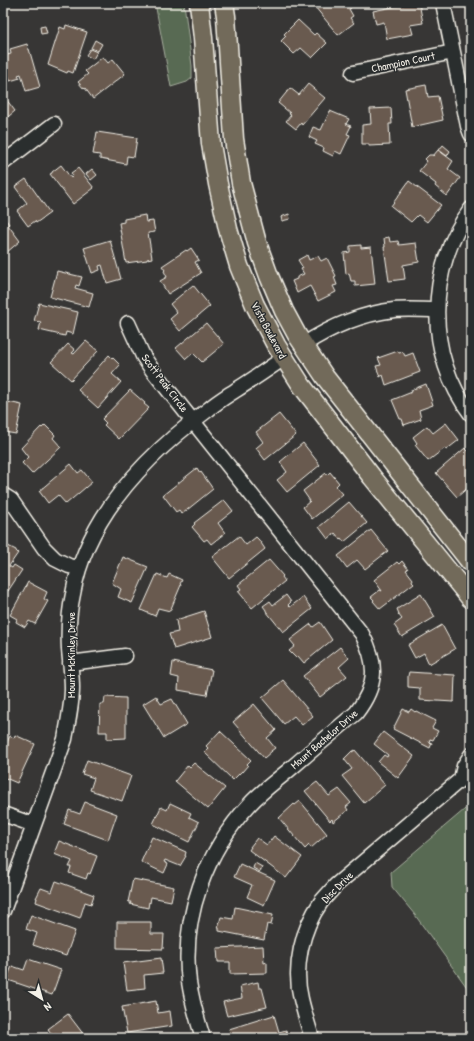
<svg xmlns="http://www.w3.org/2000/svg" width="474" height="1041" font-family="'Patrick Hand',sans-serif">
  <rect width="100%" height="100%" fill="#373635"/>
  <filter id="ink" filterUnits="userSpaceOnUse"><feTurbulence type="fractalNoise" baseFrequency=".025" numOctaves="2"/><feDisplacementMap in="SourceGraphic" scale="8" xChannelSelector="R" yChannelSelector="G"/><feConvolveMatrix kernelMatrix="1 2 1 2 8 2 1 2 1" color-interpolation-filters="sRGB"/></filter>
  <g filter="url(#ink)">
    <!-- green -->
    <path fill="#596a53" stroke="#a6ae9e" d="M155,3H184L192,66V78L187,82L171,87Z
      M471,804V993L415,915L392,887L391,872Z"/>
    <!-- building -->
    <path fill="#695a50" stroke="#f4f1e8" d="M321,3H348L351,8L349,9L353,16L350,18L354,23L338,35L315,7Z
      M412,3H419L423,23L410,25V27H411L413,34L387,39L384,22L376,24L373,11Z
      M298,20L314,35L316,33L327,43L312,58L301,48L294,54L281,41L286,36L284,34Z
      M66,25L87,32L73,73L68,71L67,73L48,65L60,27L65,29Z
      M45,26L47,33L41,34L40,27Z
      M95,40L102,44L98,51L91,48Z
      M27,44L28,49H29L40,87L26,91L21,74L18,75L20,78L10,81L3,56L11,54L10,49Z
      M90,49L97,52L93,59L86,55Z
      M103,57L108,63L113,59L125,74L93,99L85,88L84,89L78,82L88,74L85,71Z
      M308,84L325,98L302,125L301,123L296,129L286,121L291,115L289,114L290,113L278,103L290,88L299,95Z
      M426,85L428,97L438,96L443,120L412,127L405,89Z
      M3,95L15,111L3,121Z
      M391,108L392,124H389L390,145L369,146V144H362V125L371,124L370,109Z
      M330,111L349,119L346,124L351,126L347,134L350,135L341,154L335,151L333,156L323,151L324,148L315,144L317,141L309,137L313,127L321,130Z
      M97,132L137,138L134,157L127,156L126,164L100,159V155L93,154Z
      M443,145L450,151L447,156L439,150Z
      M438,150L453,161L448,169L460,178L447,196L435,186L436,184L419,171L427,161L425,159L429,155H433V156Z
      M61,165L71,178L73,176L71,173L78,168L94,188L73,204L50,174L52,173V172Z
      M92,169L97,175L91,180L86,174Z
      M26,179L50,213L36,223L35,221L28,226L17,211L27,203L15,187Z
      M409,181L441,205L427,222L418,215L411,222L391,206Z
      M289,214L290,219L282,221L281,217Z
      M145,215L146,222L153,221L155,232L148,233L152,258L147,259V260L126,263L119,223L124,222V219Z
      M3,218L5,221L6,220L9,224L8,225L20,241L6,253L3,249Z
      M389,237L390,242L398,241L399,245L416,243L419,262L403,265L405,279L389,281L384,247H385L384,238Z
      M110,240L121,279L107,283L102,265L99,266L100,270L92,273L84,248Z
      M361,245V248L371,247L375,284L355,286V281H351L349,273L346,274L344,253L350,252V246Z
      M191,248L199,260L195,262L201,273L168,294L160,281L167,277L164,271L165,270L162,266L186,250L187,251Z
      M307,255L309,260L318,256L321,261L327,258L336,276L334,277L337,285L333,286L336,292L318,301L310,286L297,293L292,281L297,279V277L304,274L301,269L303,268L298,260Z
      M57,271L82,277L79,286L76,285L75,288L93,293L89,307L50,297Z
      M193,285L210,306L180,331L170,319L177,313L170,304Z
      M468,298H471V318H470Z
      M39,303L78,312L73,334L66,332L65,336L39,330L41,322L34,321Z
      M206,323L224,344L202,362L193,353L186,359L176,348Z
      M86,341L98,351L71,380L51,362L68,344L75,350L72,353L74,354Z
      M398,351L399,353L403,352L405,356L413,353L420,372L386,385L383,375L380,377L376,366L381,365L378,358Z
      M109,355L112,358V357L120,365L112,374L121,382L98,408L78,390Z
      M426,384L433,405L419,410L421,419L404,425L402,419H400L392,400L412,392L411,390Z
      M130,390L145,403L144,404L149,408L119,439L104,425L106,423L102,419Z
      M3,401L22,405L16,434L4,432L3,437Z
      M279,414L296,435L265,460L256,448L263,442L256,432Z
      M446,423L459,440L446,450L445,448L428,461L415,445L417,443L413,437L427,426L433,433Z
      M45,425L55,435L53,438L61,447L32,474L22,463L28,457L21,448L41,427L42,428Z
      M303,443L320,465L287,492L277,480L287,472L280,462Z
      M465,448L471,454V485L457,497L436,473Z
      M71,464L78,473L82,470L92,482L66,504L58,495L48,503L39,491Z
      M197,468L200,473L201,472L213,489L182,514L179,510L176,512L163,495Z
      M330,472L339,483L336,486L343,494L312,519L303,507L310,501L303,491L326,473L327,475Z
      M224,500L226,502L233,511L218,523L225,533L211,544L207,539L204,541L192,527L195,524L194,523Z
      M349,502L367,523L344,542L341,538L340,539L335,533L328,539L319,527Z
      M371,530L388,551L365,569L357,560L347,568L338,556Z
      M239,536L246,545L256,537L259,540L265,549L229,578L212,557Z
      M6,545L16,550V551L18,553L9,566L12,568L14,565L22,570L8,591L3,588V549Z
      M123,557L148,567L132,603L118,597L121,589L112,583Z
      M269,560L283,576L282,577L285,581L252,608L238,591L241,589L238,585Z
      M402,561L408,569L406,570L413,579L412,581L414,583L380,609L373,601L374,600L371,597L380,590L382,591L374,580L397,562L399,564Z
      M157,574L167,578L169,574L182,580L180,584L181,585L170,611L158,608L155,616L141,610Z
      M28,582L47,592L44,599L48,601L35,624L29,621L25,627L16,622L17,619L10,615Z
      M421,594L435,617L402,637L394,625L402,619L398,614H399L397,609Z
      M286,595L291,602L288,605L290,607L303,597L312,609L283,632L266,611V610L263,606L270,601L273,605Z
      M204,611L212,637L174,649L169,634L178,632L176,620Z
      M320,622L332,640L304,663L298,656L296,658L289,651L295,646L290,640L311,624L313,627Z
      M442,625L455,649L429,664L424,653L415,658L408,645Z
      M340,647L349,658L339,667L347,676L320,697L303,676Z
      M173,662L212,670L207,695L178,690L179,678L171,676Z
      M409,672L455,675L454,702L420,700V688L408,687V676Z
      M283,680L313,716L302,725L294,716L284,724L262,698Z
      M3,685L7,689L3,694Z
      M156,696L161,704L172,699L187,724L164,738L143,704Z
      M105,697L126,698V738L107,739V732H99L100,704H104Z
      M254,704L276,730L267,738L275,748L271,751H272L264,758L233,722Z
      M403,709L409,712L411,709L415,712L416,711L436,721L432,728L438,731L433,740L430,739L429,742L432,743L430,748L393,729Z
      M220,731L251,760L247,764L248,765L242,772V771L233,780L204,752L208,748L206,746Z
      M383,732L414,756L398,778L378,762L384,755L387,757L388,755L374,744Z
      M15,735L35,744L17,783L3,777V750L10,736L14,738Z
      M355,750L385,785L364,803L342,776L352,769L344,759L352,751V752Z
      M87,760L131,776L122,801L90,790L94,778L82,774L83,771Z
      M194,763L225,788L208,809L175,781L188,765L190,767Z
      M317,782L329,796L339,789L351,803L346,807L348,810L333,822L332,819L330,821L305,791Z
      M300,801L327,834L311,848L309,845L305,849L279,818L294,804L295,805Z
      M85,802L117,814L108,840L64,824L69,810L80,814Z
      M170,803L191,813L189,817L199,822L189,842L153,824L161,807L167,810Z
      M274,836L302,857L286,878L249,850L251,847H250L257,838L267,845Z
      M152,837L186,852L185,856H186L180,866L165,860L164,862L168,864L164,873L141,862Z
      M59,841L97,856L90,874L88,873L86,879L69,873L71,867H69L72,861L54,854L56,851H55Z
      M255,863L262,867L260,872L253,868Z
      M240,864L275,880L264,905L247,897L252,885L234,877Z
      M133,879L174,887L171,901L151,897L150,903L149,902L148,908L130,904L131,902H128Z
      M56,881L94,895L91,904L85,902L80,918L36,902L37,898H36L41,888L52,892Z
      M235,907L273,915L271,925L267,924L264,940L219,931V928H218L221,917L233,919Z
      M31,915L75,931L66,956L33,945L37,933L26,929Z
      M117,922H151V934H164L163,949L117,948Z
      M263,946L264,963L267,962V973L230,974V962H218L217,948Z
      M161,958L163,973L144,975L145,988L127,990L123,963Z
      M28,959L61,970L52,995L8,980L9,976H8L12,966L24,970Z
      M258,982L259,988H262L267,1007L227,1016L223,1002L242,998L240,986Z
      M156,1001L158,1013L170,1011L172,1026L127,1033L122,1007Z
      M68,1014L84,1035L81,1038H56L58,1037L56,1034L53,1036L48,1029Z
      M274,1015L279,1032L286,1030L288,1038H232L229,1029Z"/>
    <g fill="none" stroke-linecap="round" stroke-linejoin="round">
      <!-- minor casing -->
      <g stroke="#f4f1e8" stroke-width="17">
        <path id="minor" d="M443,3L468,126L471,134
          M353,73L453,52
          M3,163L54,124
          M471,209C427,268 425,355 471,414
          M128,323L143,356L153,371L362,634C378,664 377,686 356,713C333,732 311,751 289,770C276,781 262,791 250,804C206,851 181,917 189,982C192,1001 197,1019 203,1038
          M303,345C332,326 360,314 394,310C408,309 423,310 437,310
          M3,495L11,500L44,548L55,559L69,566L79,568
          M70,663L125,656
          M461,779L464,766L471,755
          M3,814L34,825
          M3,911L65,739C68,722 72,705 72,688C72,675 70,662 69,649C68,631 69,612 73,594C86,517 148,454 209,409C217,402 227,396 236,390C252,380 268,369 284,358
          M312,1038C308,1025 304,1012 301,999C293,967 302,929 321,902C326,896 331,891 336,885L461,779L471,777"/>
      </g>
      <!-- major casing -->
      <g stroke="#f4f1e8" stroke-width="21">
        <path id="major" d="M199,3L203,38L211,144L218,184L228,229L239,266L255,305L276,345L302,386L372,477L471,599
          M224,3L226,16L234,139L241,183L257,243L269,276L284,311L297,335L325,377L471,563"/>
      </g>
      <!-- minor -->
      <use href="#minor" stroke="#2a2d2e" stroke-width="14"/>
      <!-- major -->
      <use href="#major" stroke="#726b5a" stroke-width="18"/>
    </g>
  </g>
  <g text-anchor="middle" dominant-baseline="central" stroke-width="3" stroke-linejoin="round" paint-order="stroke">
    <!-- street labels -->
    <g font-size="11" fill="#f4f1e8" stroke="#2a2d2e">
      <text transform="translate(403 62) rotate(-12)">Champion Court</text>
      <text transform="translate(269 330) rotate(62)">Vista Boulevard</text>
      <text transform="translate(165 383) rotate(53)">Scott Peak Circle</text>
      <text transform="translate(71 655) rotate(-90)">Mount McKinley Drive</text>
      <text transform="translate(324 739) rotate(-41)">Mount Bachelor Drive</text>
      <text transform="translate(337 887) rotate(-45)">Disc Drive</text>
    </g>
  </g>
  <!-- margin -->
  <rect width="474" height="1041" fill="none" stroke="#2a2d2e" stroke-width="16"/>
  <rect x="8" y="8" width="458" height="1025" fill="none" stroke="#f4f1e8" stroke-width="1.5" filter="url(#ink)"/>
  <!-- north arrow -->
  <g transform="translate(42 999) rotate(143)" stroke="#2a2d2e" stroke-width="3" paint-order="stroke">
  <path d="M0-3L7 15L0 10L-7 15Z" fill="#f4f1e8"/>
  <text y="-6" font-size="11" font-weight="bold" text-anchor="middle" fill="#f4f1e8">N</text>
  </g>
</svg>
